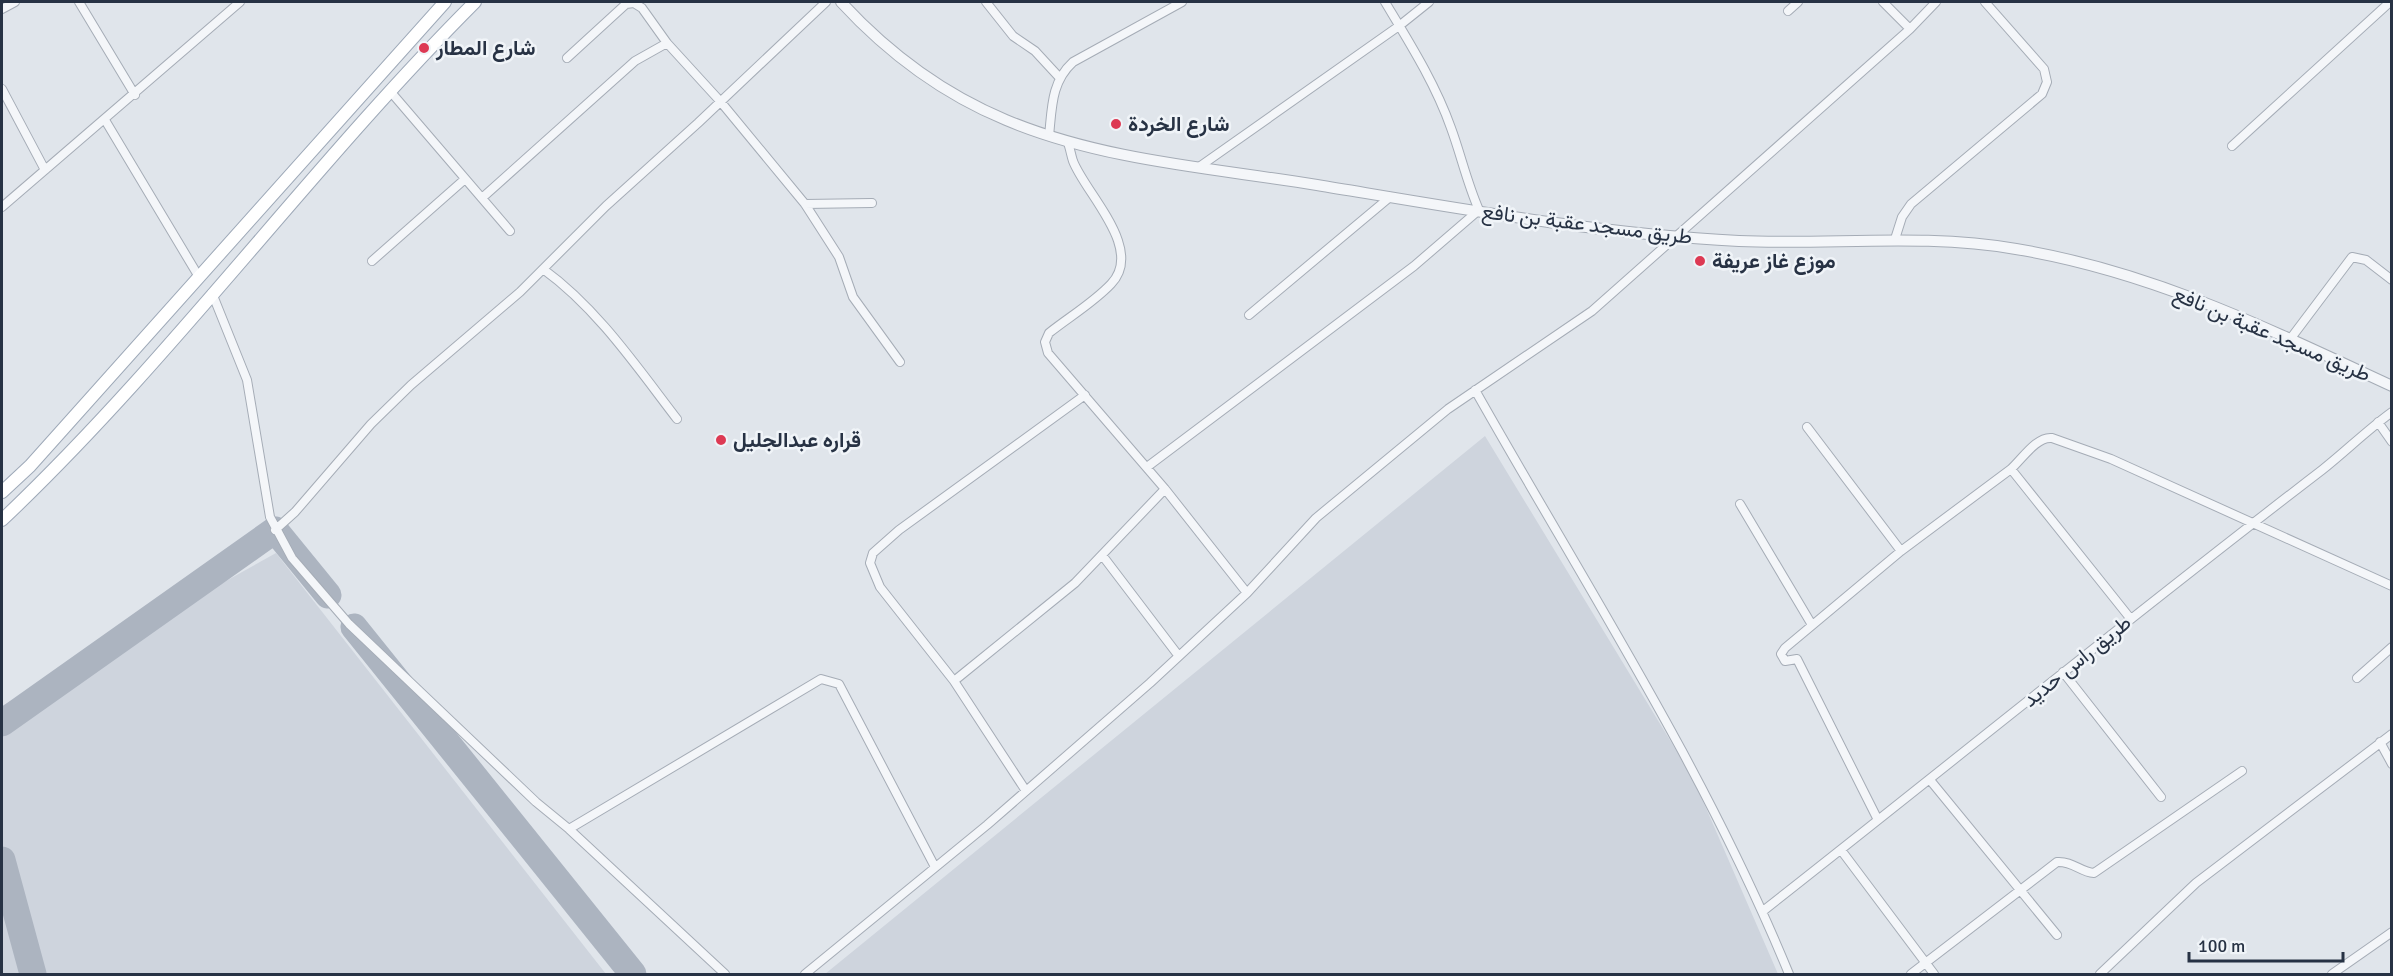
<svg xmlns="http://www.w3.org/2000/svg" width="2393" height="976" font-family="Signika,Vazirmatn,sans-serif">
  <rect width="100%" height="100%" fill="#e0e5eb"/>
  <!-- built -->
  <path fill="#ced4dd" d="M1485,436L1693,778L1778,974H825Z
    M276,553L606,974H607H2V706Z"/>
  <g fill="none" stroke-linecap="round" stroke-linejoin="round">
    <!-- taxiway -->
    <path stroke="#acb4c0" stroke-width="27" d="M354,627L633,974
      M2,723L275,530L328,595
      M2,860L33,974"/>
    <!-- minor casing -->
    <g stroke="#a5acb6" stroke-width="10">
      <path id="minor" d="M79,2L135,95
        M986,2L1013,36L1035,51L1059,77
        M1883,2L1910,29
        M2,9L15,2
        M1788,11L1798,2
        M567,58L626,4L634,3L642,8L667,43L720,101L805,204L839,257L853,297L900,362
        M2,89L45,170
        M390,91L510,231
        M105,120L199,277
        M1049,136C1052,108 1051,82 1073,62L1182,2
        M1068,143C1070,148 1071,155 1073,161C1085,193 1145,249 1111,284C1093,303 1069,317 1049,333L1045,342L1048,353L1165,489L1247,593
        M2232,146L2390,2
        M1199,167L1399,26L1429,2
        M482,198L635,61L667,43
        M805,204L872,203
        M2,207L240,2
        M1895,239L1902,217L1911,204L2042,94L2047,82L2044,69L1985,2
        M372,261L465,179
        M543,269C597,308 637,367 677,419
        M212,293L247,380L270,517L292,558L349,624L536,802L569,829L821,679L839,684L935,867
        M1249,315L1390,197
        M2291,338L2352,257L2366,260L2392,280
        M1475,390C1584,583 1705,769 1789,974
        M2378,422L2392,442
        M1807,427L1901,551
        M1147,467L1414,266L1479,210C1467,183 1461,155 1451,128C1435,83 1409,42 1385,2
        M2011,469C2022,459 2037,436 2052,438L2111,459L2392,586
        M1740,504L1812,625
        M275,530L295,512L371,424L411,385L520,292L606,206L698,123L826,2
        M1102,555L1178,655
        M2063,672L2161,797
        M2357,678L2392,647
        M954,681L1075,583L1165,489
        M2380,742L2392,764
        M1930,780L2057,935
        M1026,791L954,681L880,587L870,563L873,553L899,530L1085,395
        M1878,820L1797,659L1785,661L1781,654L1785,648L1901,551L2011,469L2130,618
        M569,829L725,974
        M1841,850L1934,974
        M1763,911C1950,764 2134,614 2322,470C2346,451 2367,430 2392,412
        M805,974L987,825L1150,683L1247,593L1316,518L1448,409L1592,311L1910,29L1936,2
        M1911,974L2057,862C2073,861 2080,872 2094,873L2242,771
        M2100,974L2196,883L2392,734
        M2332,974L2392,932"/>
    </g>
    <!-- tertiary casing -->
    <g stroke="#a5acb6" stroke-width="12">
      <path id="tertiary" d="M841,2C888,53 941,93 1006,120C1104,161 1213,168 1317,185C1456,208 1598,234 1739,241C1832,245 1924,233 2016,249C2151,271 2269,329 2392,386"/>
    </g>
    <!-- primary casing -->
    <g stroke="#9ea9b8" stroke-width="14">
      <path id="primary" d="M2,492L30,466L445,2
        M2,520C172,359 310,167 475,2"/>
    </g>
    <!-- minor -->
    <use href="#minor" stroke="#f4f6f9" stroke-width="8"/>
    <!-- tertiary -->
    <use href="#tertiary" stroke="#f4f6f9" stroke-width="10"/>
    <!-- primary -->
    <use href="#primary" stroke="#fff" stroke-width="12"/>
  </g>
  <!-- markers -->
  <g fill="#dd3953" stroke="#f0f4f8" stroke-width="2">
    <circle cx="424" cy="48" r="6"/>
    <circle cx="1116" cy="124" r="6"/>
    <circle cx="1700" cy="261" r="6"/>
    <circle cx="721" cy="440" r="6"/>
  </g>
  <g text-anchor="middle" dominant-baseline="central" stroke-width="5" stroke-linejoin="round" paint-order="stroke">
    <!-- poi labels -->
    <g font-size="21" font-weight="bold" fill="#273244" stroke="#f0f4f8" text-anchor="start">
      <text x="436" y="48">شارع المطار</text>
      <text x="1128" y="124">شارع الخردة</text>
      <text x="1712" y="261">موزع غاز عريفة</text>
      <text x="733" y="440">قراره عبدالجليل</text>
    </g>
    <!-- street labels -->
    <g font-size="21" fill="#273244" stroke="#f0f4f8">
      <text transform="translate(1587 224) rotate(7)">طريق مسجد عقبة بن نافع</text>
      <text transform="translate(2272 334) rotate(23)">طريق مسجد عقبة بن نافع</text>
      <text transform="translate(2077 661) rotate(-39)">طريق راس حديد</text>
    </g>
  </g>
  <!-- border -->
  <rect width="2393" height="976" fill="none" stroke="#273244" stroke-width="6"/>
  <!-- scale -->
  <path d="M2189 952v9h154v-9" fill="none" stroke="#273244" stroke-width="3"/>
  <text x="2198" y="952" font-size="18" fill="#273244" stroke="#f0f4f8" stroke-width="4.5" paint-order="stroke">100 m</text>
</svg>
